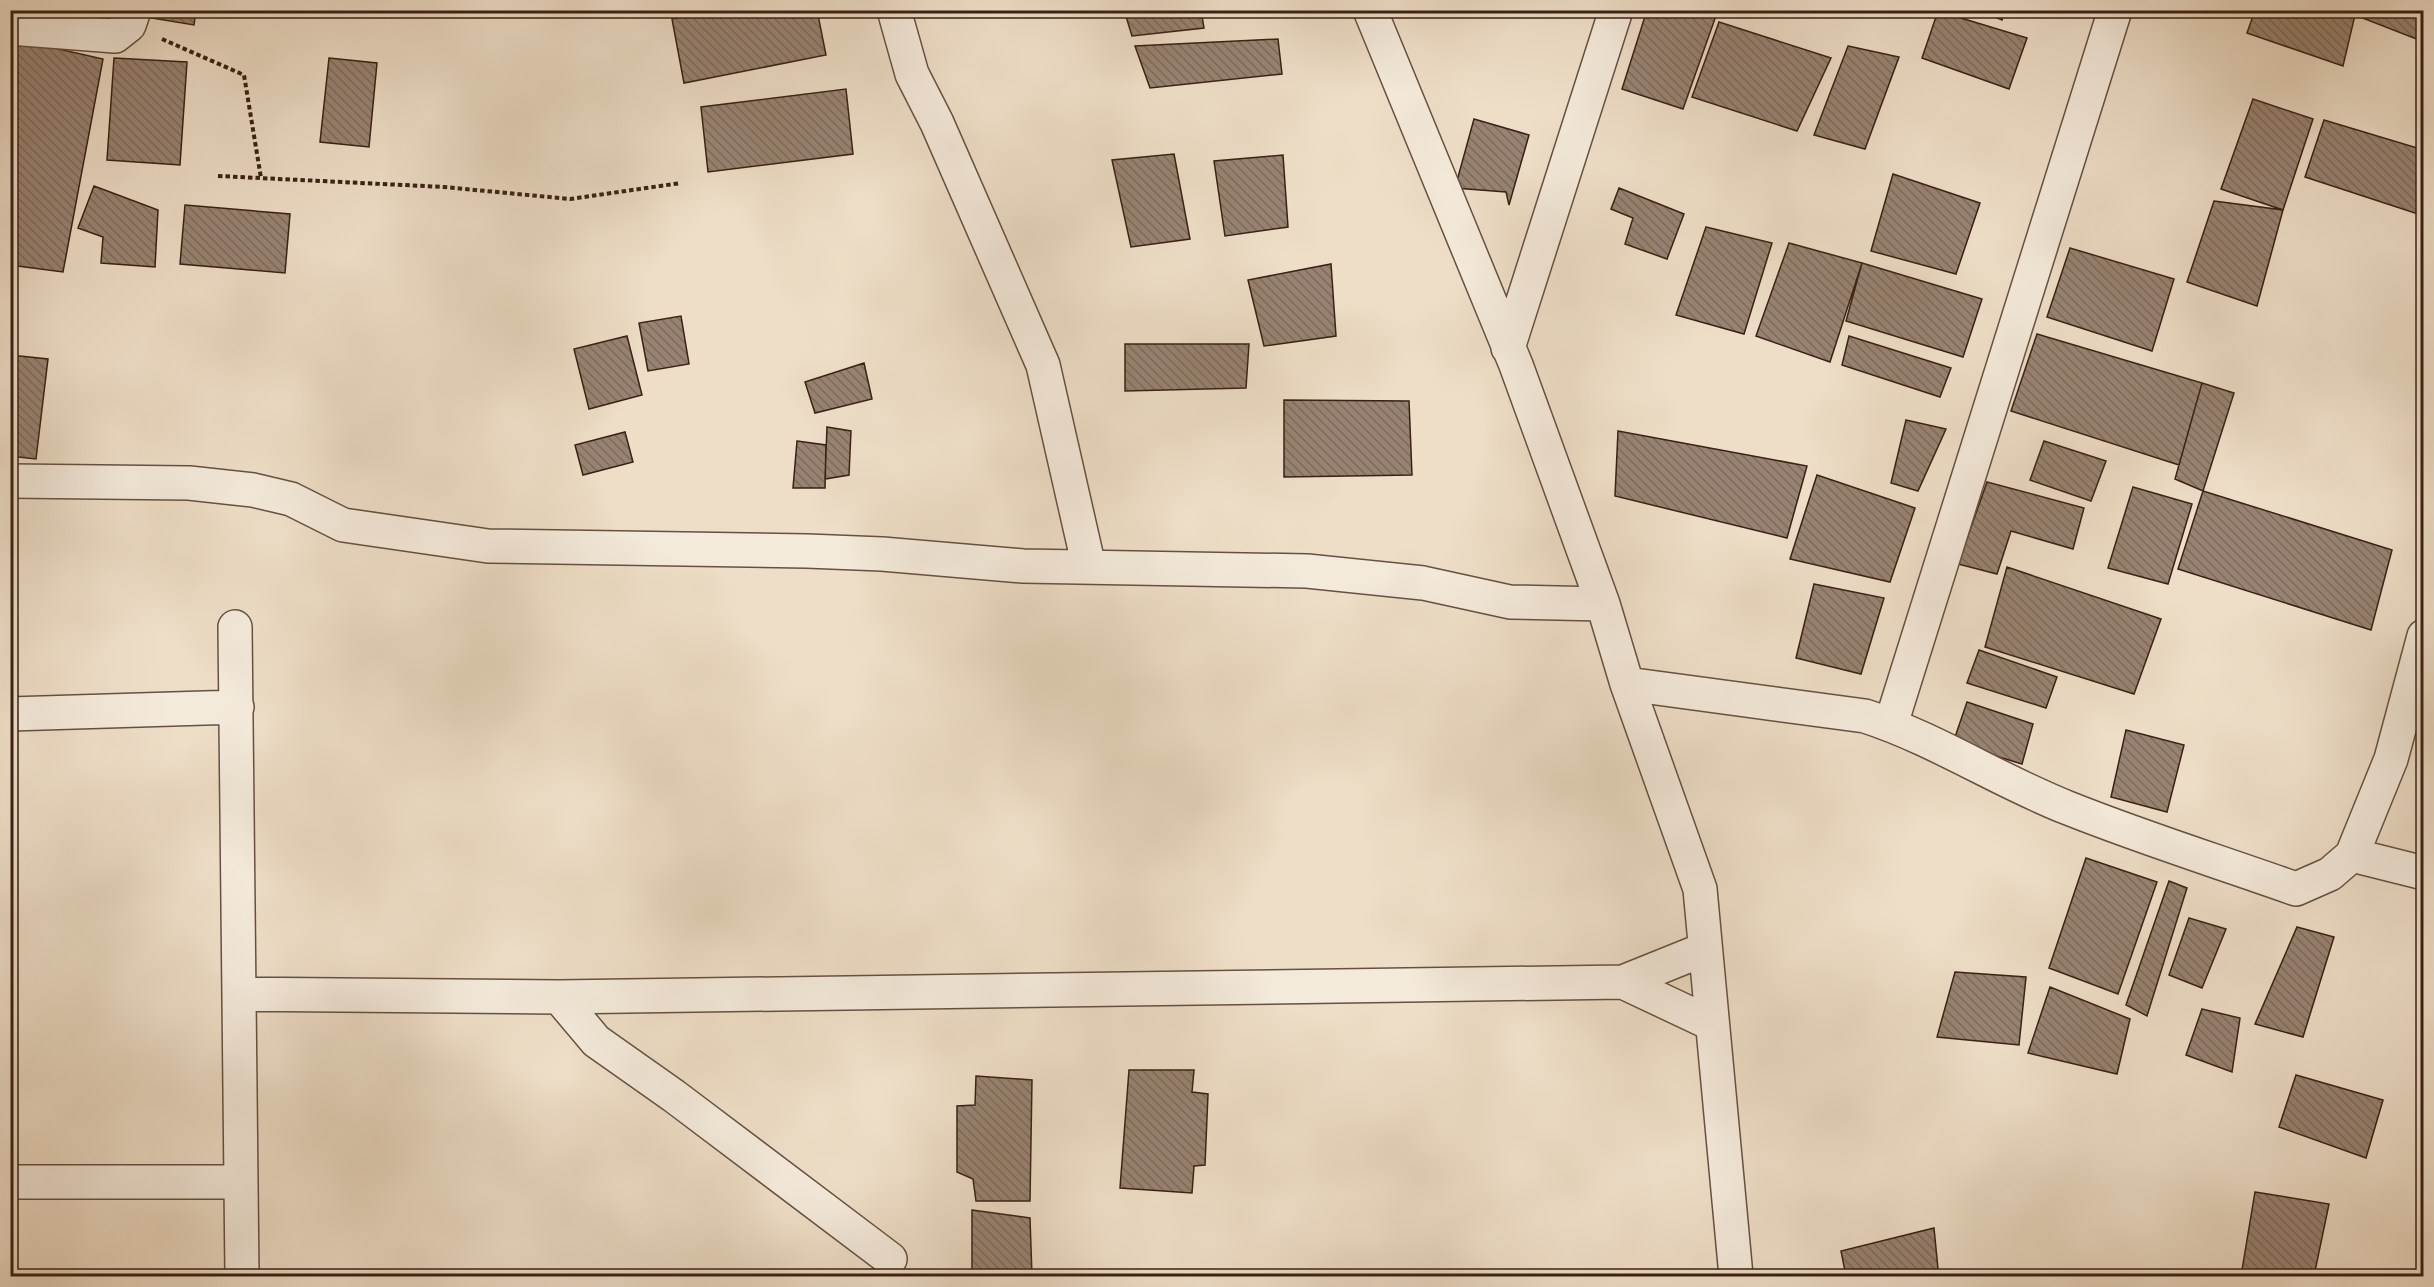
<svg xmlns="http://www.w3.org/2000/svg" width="2434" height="1287" font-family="'Gentium Book Plus',serif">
  <defs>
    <pattern id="building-back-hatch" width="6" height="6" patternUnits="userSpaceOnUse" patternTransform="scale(1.5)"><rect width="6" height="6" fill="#988372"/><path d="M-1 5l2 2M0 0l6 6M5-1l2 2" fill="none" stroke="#7d6b5c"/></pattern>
  </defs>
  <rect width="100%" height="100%" fill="#eedec7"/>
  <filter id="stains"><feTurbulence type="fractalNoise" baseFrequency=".00333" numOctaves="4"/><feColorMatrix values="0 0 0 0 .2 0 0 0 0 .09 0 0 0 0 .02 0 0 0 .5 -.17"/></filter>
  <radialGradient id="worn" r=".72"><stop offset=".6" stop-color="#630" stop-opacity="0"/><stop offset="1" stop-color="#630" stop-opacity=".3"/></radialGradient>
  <!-- building -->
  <path fill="url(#building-back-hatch)" stroke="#3a2015" stroke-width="1.5" d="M146,10H196L194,25L145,17Z
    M715,10H817L826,55L684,83L672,19Z
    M1124,10H1201L1204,28L1132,36Z
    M1647,10H1718L1683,109L1622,89Z
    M1978,10H2005L2002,20Z
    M2255,10H2339L2355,15L2343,66L2247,33Z
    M2357,10H2424V42L2355,15Z
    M1938,11L2027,38L2009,89L1922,58Z
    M1719,22L1831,58L1797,131L1692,97Z
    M10,38L103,59L63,272L10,265Z
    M1278,39L1282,74L1150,88L1135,46Z
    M1848,46L1899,57L1865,149L1814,135Z
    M114,58L187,62L180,165L107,160Z
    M329,58L377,63L369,147L320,142Z
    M846,89L853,154L708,172L701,107Z
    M2253,99L2313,119L2283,210L2221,189Z
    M1474,119L1529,135L1509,205L1506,192L1455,188Z
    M2324,120L2424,150V216L2305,177Z
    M1174,154L1190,239L1131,247L1112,160Z
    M1283,155L1288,227L1225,236L1214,161Z
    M1893,174L1980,203L1956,274L1871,251Z
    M94,186L158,210L155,267L101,263L103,237L78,228Z
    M1619,188L1684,214L1667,259L1625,244L1633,218L1611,209Z
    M2214,201L2283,210L2257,306L2187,282Z
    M185,205L290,214L285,273L180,264Z
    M1706,227L1772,243L1744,334L1676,315Z
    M1789,243L1862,263L1830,362L1756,336Z
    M2070,248L2174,279L2152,351L2047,317Z
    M1862,263L1982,299L1963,357L1846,321Z
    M1331,264L1336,336L1264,346L1248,280Z
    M681,316L689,364L648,371L639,323Z
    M2037,334L2202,383L2179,465L2011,411Z
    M627,336L642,395L589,409L574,349Z
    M1849,336L1951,368L1940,397L1842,365Z
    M1125,344H1249L1246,388L1125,391Z
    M10,355L48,359L36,459L10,456Z
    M864,363L872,399L815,413L805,382Z
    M2202,383L2234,393L2203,491L2175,479Z
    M1284,400L1409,401L1412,475L1284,477Z
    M1906,420L1946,429L1918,491L1891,483Z
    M827,427L851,431L849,475L825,479Z
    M1618,431L1807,466L1787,538L1615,496Z
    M625,432L633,462L583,475L575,445Z
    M797,441L826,445L825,488H793Z
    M2044,441L2106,461L2091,501L2030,480Z
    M1817,475L1915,508L1890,582L1790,559Z
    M1987,482L2084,508L2073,549L2011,531L1997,574L1958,564Z
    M2133,487L2192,504L2168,584L2108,568Z
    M2203,491L2392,550L2371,630L2178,569Z
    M2007,567L2161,619L2134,694L1985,647Z
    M1814,584L1884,598L1861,674L1796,658Z
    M1979,650L2057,677L2046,708L1967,683Z
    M1967,702L2033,724L2022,764L1953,743Z
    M2126,730L2184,745L2167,812L2111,797Z
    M2086,858L2157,882L2118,994L2049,968Z
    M2169,881L2187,888L2147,1016L2126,1005Z
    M2189,918L2226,929L2202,988L2169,975Z
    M2297,927L2334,937L2303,1037L2255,1024Z
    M1955,972L2026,977L2019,1045L1937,1037Z
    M2050,987L2130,1019L2117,1074L2028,1053Z
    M2202,1009L2240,1018L2232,1072L2186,1055Z
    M1129,1070H1194L1192,1092L1208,1094L1205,1165L1194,1166L1192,1193L1120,1188Z
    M2296,1075L2383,1100L2366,1158L2279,1127Z
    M976,1076L1032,1080L1030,1201H976L973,1179L957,1172V1106L975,1105Z
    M2255,1192L2329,1204L2314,1276H2241Z
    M972,1210L1030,1218L1032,1276H972Z
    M1934,1228L1938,1269L1907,1276H1846L1841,1251Z"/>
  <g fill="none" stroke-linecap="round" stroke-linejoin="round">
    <!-- minor casing -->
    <g stroke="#675042" stroke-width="36">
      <path id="minor" d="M894,10L912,74L937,123L1043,365L1089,567
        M1370,10L1516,365L1603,604L1627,684L1700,889L1736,1276
        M10,28L115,36L129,25L134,10
        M1508,348L1616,10
        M10,481L189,483L253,490L291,499L343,525L488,546L807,551L882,554L1023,566L1307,571L1423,583L1510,602L1603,604
        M235,627L242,1276
        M1627,684L1865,716C1936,739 1999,781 2068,808C2143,838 2220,862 2296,889L2330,874L2352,855L2391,759L2424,636
        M10,714L237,707
        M1891,724L2115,10
        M2352,855L2424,873
        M1623,982L1712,1024
        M240,994L559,997L1623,982L1705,949
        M559,997L596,1041L674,1096L890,1259
        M10,1182H241"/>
    </g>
    <!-- path -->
    <path stroke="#3a2015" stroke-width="4" stroke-dasharray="4.5 3" stroke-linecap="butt" d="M162,39L244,75L261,178
      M218,176L444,187L570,199L681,183"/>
    <!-- minor -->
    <use href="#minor" stroke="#f4eadb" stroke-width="33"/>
  </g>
  <!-- margin -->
  <rect width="2434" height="1287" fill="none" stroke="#eedec7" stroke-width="36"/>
  <rect x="12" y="12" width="2410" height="1263" fill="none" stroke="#3a2015" stroke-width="3"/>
  <rect x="18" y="18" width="2398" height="1251" fill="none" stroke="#3a2015" stroke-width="1.5"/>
  <rect width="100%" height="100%" filter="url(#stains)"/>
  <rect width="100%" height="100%" fill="url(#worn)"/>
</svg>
